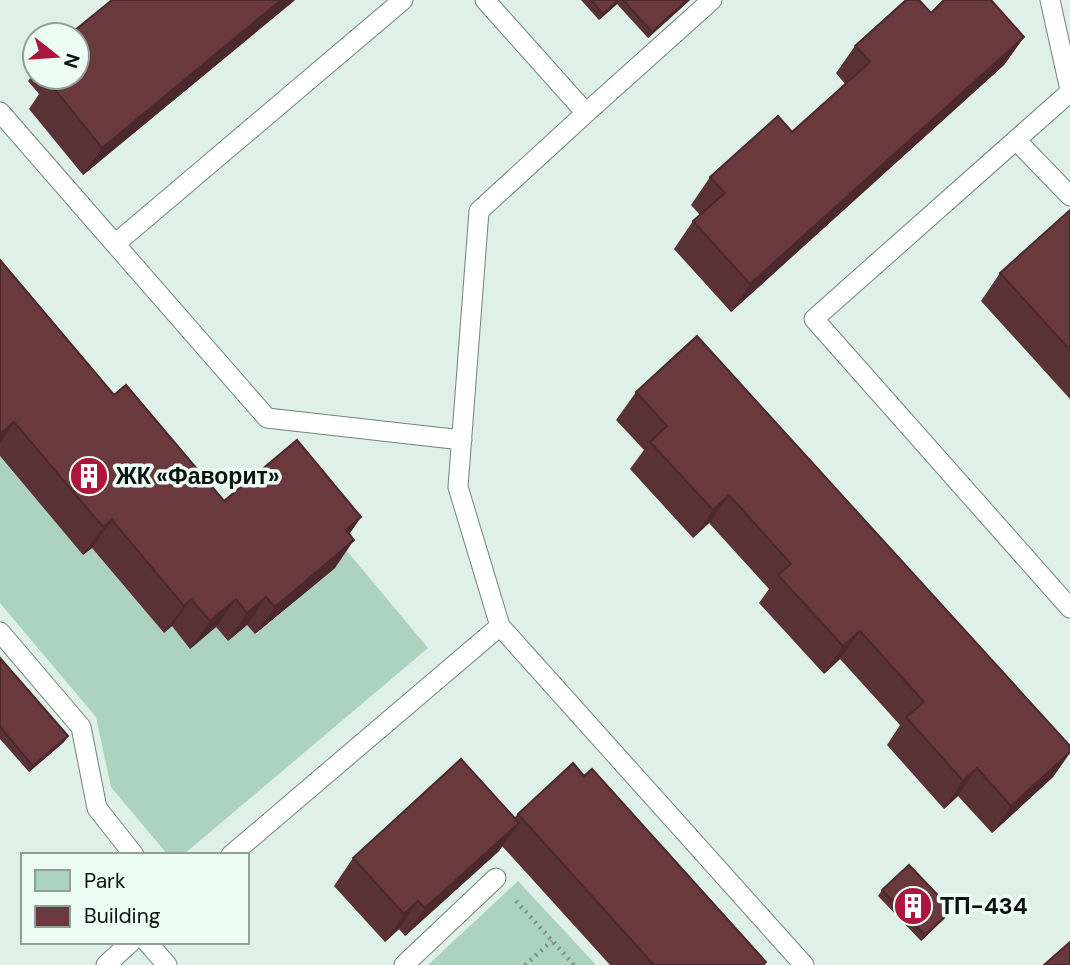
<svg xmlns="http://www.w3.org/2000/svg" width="1070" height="965" font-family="'DM Sans',sans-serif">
  <rect width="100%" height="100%" fill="#def0e7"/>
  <!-- green -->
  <path fill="#acd3c0" d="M0,456L83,555L92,548L164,633L172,626L190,648L216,627L228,641L247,625L256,634L334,568L342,545L428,648L183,855H168L111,787L96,717L0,603Z
    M518,881L596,965H428Z"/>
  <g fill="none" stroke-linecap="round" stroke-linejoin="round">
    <!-- service casing -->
    <g stroke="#73837b" stroke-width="21">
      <path id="service" d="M485,0L586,113L712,0
        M1050,0L1070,90
        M1070,92L814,319L1070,608
        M0,112L115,244L403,0
        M1016,140L1070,196
        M115,244L267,418L462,440
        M500,626L804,965
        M0,632L81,727L97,808L134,855
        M231,855L500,626L458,487L479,211L586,113
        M147,942L167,965
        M106,965L131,942
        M404,965L496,878"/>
    </g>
    <!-- path -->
    <path stroke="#838f8a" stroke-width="4.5" stroke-dasharray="2 5" stroke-linecap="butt" d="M516,901L574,965
      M525,965L552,941"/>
    <!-- service -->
    <use href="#service" stroke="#fff" stroke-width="19"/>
  </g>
  <!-- wall -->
  <path fill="#5a3135" d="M295,0L83,175L29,109L39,94L28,81L35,71V77H77Z
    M581,0H690L648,38L617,4L599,20Z
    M931,13L1024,37L1004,65L731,312L674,249L693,221L700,215L691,205L710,177L792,132L845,84L836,73L855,46Z
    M1070,210V399L981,301L1000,273Z
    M0,260L114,395L224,501L361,517L349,534L335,568L255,634L247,625L228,641L216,627L190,649L172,626L164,633L92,548L83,555L0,456Z
    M636,392L1070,746V753L1053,777L992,833L958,796L944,809L887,745L900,725L840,659L824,674L759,603L769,589L709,523L693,538L630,469L644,450L616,420Z
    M0,658L64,742L29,772L0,739Z
    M584,776L766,962L764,965H610L502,846L499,851L405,936L399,929L385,942L334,886L353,858L514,818L518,814Z
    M882,890L947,916L921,941L878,896Z"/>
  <!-- shaded-wall -->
  <path fill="#4a282b" d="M281,0H295L83,175L102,148Z
    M619,0H620L617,4L599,20L603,14Z
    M687,0H690L648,38L652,32Z
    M1024,37L1004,65L731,312L750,284Z
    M14,422L0,443V434Z
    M729,495L709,523L693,538L713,510Z
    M361,517L342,545L346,530Z
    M112,520L92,548L83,555L103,527Z
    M354,540L335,568L255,634L275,607Z
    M266,597L247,625L228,641L247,613Z
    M191,599L172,626L164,633L184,606Z
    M236,599L216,627L190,649L210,621Z
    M860,631L840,659L824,674L843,646Z
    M68,736L64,742L29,772L33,766Z
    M1070,752L1053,777L992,833L1011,806Z
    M977,768L958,796L944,809L963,781Z
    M519,823L499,851L405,936L425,908Z
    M418,901L399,929L385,942L404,914Z
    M952,910L947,916L921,941L925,935Z"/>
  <!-- building -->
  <path fill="#69393e" stroke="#4a282b" stroke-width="2" d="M112,0H281L102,148L48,81L53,77H77V35H69Z
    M591,0H619L603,14Z
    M623,0H687L652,32Z
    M906,0H919L931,13L944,0H991L1024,37L750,284L693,221L725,193L710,177L778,116L792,132L870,62L855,46Z
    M1070,210V350L1000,273Z
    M0,260L114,395L126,385L224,501L297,440L361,517L346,530L354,540L275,607L266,597L247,613L236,599L210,621L191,599L184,606L112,520L103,527L14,422L0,434Z
    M697,336L1070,746V752L1011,806L977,768L963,781L906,717L924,702L860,631L843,646L778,575L791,564L729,495L713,510L650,442L667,426L636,392Z
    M0,658L68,736L33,766L0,727Z
    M461,759L519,823L425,908L418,901L404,914L353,858Z
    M573,763L584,776L592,769L766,962L763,965H654L518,814Z
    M909,865L952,910L925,935L882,890Z
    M1070,942V965H1044Z"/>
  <!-- icons -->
  <defs>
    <g id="building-disc" transform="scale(2.0125)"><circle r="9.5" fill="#ab163e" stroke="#ebfdf4"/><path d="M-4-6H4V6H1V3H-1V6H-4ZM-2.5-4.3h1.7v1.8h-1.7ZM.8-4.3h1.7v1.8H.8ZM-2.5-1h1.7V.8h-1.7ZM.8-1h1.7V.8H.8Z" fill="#fff"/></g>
  </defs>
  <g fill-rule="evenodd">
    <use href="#building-disc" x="89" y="476"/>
    <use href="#building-disc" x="913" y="906"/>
  </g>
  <g text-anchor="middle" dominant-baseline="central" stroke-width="7" stroke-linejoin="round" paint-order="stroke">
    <!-- poi labels -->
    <g font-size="23" font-weight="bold" fill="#0b110f" stroke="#ebfdf4" text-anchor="start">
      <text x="116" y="476">ЖК «Фаворит»</text>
      <text x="940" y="906">ТП-434</text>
    </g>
  </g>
  <!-- legend -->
  <rect x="21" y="853" width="228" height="91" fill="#ebfdf4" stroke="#919f98" stroke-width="2"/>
  <rect x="35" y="870" width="35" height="21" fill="#acd3c0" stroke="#919f98" stroke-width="2"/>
  <text x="84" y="888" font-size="21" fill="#0b110f">Park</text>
  <rect x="35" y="906" width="35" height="21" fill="#69393e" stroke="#919f98" stroke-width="2"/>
  <text x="84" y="923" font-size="21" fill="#0b110f">Building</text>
  <!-- north arrow -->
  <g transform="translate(56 56) rotate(107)"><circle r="33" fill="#ebfdf4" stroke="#919f98" stroke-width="2"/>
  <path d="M0-5L12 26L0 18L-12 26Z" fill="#ab163e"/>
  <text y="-10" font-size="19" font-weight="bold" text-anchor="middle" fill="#0b110f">N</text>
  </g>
</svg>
